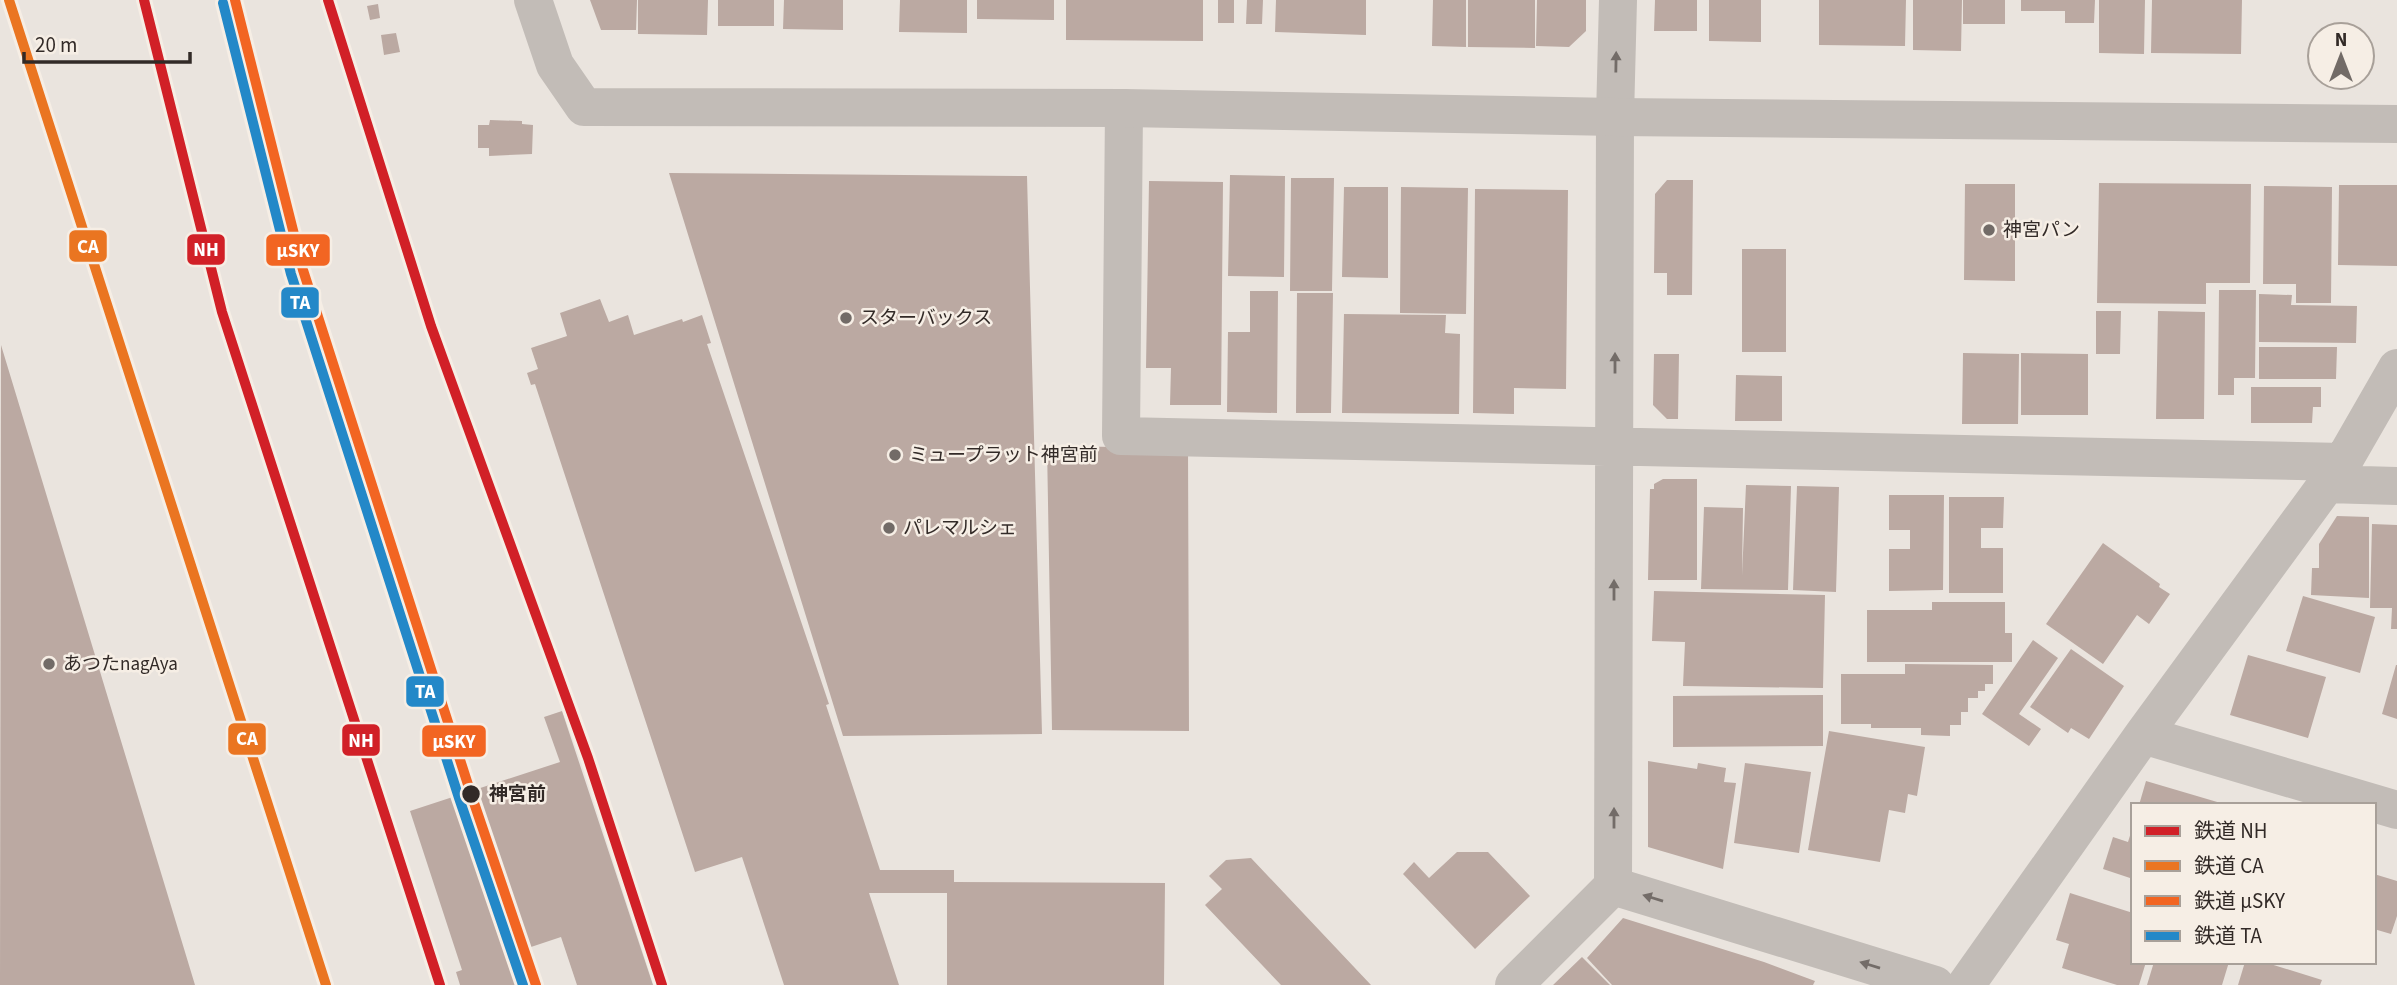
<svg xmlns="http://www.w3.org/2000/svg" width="2397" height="985" font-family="'Source Sans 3','Noto Sans JP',sans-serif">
  <rect width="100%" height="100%" fill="#eae4de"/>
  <!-- building -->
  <path fill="#bba9a2" d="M590,0H637L636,30H601Z
    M638,0H708L707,35L638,34Z
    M718,0H774V26H718Z
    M784,0H843V30L783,29Z
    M900,0H967V33L899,32Z
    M977,0H1054V20L977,19Z
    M1066,0H1203V41L1066,40Z
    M1218,0H1234V23H1218Z
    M1247,0H1263L1262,24H1246Z
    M1276,0H1366V35L1275,32Z
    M1433,0H1466V47L1432,46Z
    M1468,0H1535V48L1468,47Z
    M1537,0H1586V31L1569,47L1536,46Z
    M1655,0H1697V31H1654Z
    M1709,0H1761V42L1709,41Z
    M1819,0H1906L1905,46L1819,45Z
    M1913,0H1962L1961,51L1913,50Z
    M1963,0H2005V24H1963Z
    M2021,0H2095L2094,23H2065V11H2021Z
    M2099,0H2145L2144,54L2099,53Z
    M2152,0H2242L2241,54L2151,53Z
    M378,4L380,18L370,20L367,6Z
    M396,33L400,52L384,55L381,35Z
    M490,120L522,121V124L533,125L532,154L489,156V148H478V125H489Z
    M669,173L1027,176L1042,734L843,736Z
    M1230,175L1285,176L1284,277L1228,276Z
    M1291,178H1334L1332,291H1290Z
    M1667,180H1693L1692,295H1667V273H1654L1655,194Z
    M1149,181L1223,182L1221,405H1170L1171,368H1146Z
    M2099,183L2251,184L2250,283H2206V304L2097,303Z
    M1965,184H2015V281L1964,280Z
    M2339,185H2397V266L2338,265Z
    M2264,186L2332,187L2331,303H2296V284H2263Z
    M1344,187H1388V278L1342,277Z
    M1401,187L1468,188L1466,314L1400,313Z
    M1475,189L1568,190L1566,389L1514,388V414L1473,413Z
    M1742,249H1786V352H1742Z
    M2219,290H2256L2255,378H2234V395H2218Z
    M1250,291H1278L1277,413L1227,412L1228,332H1250Z
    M1297,293H1333L1331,413H1296Z
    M2259,294L2292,295L2291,305L2357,306L2356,343L2259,342Z
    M600,299L609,322L628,315L634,335L682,319L683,322L702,315L711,343L707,344L829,704L826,705L880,870H954V882L1165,883L1164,985H947V893H869L899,985H784L742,857L695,872L535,384L531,385L527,373L538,369L531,348L567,336L560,313Z
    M2096,311H2121L2120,354H2096Z
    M2158,311L2205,312L2204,419H2156Z
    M1344,314L1446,315L1445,333L1460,334L1459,414L1342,413Z
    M1,345L195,985H0Z
    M2259,347H2337L2336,379H2259Z
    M1963,353L2019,354L2018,424H1962Z
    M2021,353L2088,354V415H2021Z
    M1654,354H1679L1678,419H1667L1653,405Z
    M1736,375L1782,376V421H1735Z
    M2251,387H2321V407H2313L2312,423H2251Z
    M1047,446L1188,448L1189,731L1052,730Z
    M1663,479H1697V580H1648L1650,489H1654V484Z
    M1746,485L1791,486L1788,590L1701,589L1704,507L1743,508L1742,576Z
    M1797,486L1839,487L1836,592L1793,590Z
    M1889,495H1944L1943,590L1889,591V549H1910V530H1889Z
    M1949,497H2004L2003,528H1981V548H2003V593H1949Z
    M2337,516L2369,517V598L2311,595L2312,568H2319V544Z
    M2372,524L2397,525V629H2391L2392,608H2370Z
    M2103,543L2160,584L2159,587L2170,594L2149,624L2137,615L2103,664L2046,624Z
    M1654,591L1825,595L1823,688L1683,686L1685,642L1652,641Z
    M2303,596L2375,617L2360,673L2286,651Z
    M1932,602H2005V633H2012V662H1867V610H1932Z
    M2033,640L2058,658L2019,714L2041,729L2029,746L1982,714Z
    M2071,649L2124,686L2089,739L2071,728L2068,733L2030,707Z
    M2248,655L2326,677L2308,738L2230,715Z
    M1905,664L1993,665V684H1985V691H1978V698H1968V712H1961V725H1950V736L1921,735V728H1871V724H1841V674H1905Z
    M2396,665H2397V719L2382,714Z
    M1823,695V746L1673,747V696Z
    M562,711L653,985H577L561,937L513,953L523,985H460L456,972L462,970L410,811L560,762L544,717Z
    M1829,731L1925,747L1917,796L1908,794L1905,813L1889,810L1880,862L1808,850Z
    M1648,761L1697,769L1698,763L1726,768L1724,782L1736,783L1723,869L1648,847Z
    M1745,763L1811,772L1799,853L1734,843Z
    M2146,781L2224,804V805H2139Z
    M2133,826V879L2103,869L2113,837L2128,842Z
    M1457,852H1488L1530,896L1475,949L1403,874L1414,862L1429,878Z
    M1251,858L1371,985H1281L1205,905L1222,889L1209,876L1226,860Z
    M2374,874L2397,881V916L2391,934L2374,929Z
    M2070,893L2133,913V962H2146L2139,985H2117L2062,968L2069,944L2056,940Z
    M1623,918L1764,962L1815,981L1813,985H1612L1587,958Z
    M1582,957L1610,985H1553Z
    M2154,962H2229L2222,985H2147Z
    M2245,962H2264L2322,980L2320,985H2238Z"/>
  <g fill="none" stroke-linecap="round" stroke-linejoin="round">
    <!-- minor -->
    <path stroke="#c2bcb7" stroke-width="38" d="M1124,108L1121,436L2343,462
      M2326,484L2397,486
      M2143,735L2397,810
      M1613,886L1935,985
      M1514,985L1613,886L1615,117L1618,0
      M1966,985L2143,735L2343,462L2397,368"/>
    <!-- tertiary -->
    <path stroke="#c2bcb7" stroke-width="38" d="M533,0L555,65L584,107L1124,108L1615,117L2397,124"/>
    <!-- rail-1 casing -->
    <g stroke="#f6eee5" stroke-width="16">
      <path id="rail-1" d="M144,0L222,312L440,985
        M328,0L431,326L588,758L662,985"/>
    </g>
    <!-- rail-2 casing -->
    <g stroke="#f6eee5" stroke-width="16">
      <path id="rail-2" d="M9,0L326,985"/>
    </g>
    <!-- rail-3 casing -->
    <g stroke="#f6eee5" stroke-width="16">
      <path id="rail-3" d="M235,0L303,270L471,794L536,985"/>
    </g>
    <!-- rail-4 casing -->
    <g stroke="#f6eee5" stroke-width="16">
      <path id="rail-4" d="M223,3L291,274L459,798L523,985"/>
    </g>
    <!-- rail-1 -->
    <use href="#rail-1" stroke="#d12027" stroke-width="10"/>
    <!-- rail-2 -->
    <use href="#rail-2" stroke="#ea7521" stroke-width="10"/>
    <!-- rail-3 -->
    <use href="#rail-3" stroke="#f26522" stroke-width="10"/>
    <!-- rail-4 -->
    <use href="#rail-4" stroke="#2388c8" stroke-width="10"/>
  </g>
  <!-- one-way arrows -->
  <defs><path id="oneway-solid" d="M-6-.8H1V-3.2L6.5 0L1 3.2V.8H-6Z" transform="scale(1.75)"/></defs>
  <g fill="#736c68">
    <use href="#oneway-solid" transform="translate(1616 62) rotate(-89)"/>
    <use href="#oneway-solid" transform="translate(1615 363) rotate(-90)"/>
    <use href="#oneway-solid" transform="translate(1614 590) rotate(-90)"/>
    <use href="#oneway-solid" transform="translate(1614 818) rotate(-90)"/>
    <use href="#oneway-solid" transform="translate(1653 898) rotate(-163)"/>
    <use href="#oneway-solid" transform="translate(1870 965) rotate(-163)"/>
  </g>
  <!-- markers -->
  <g fill="#726b67" stroke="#f6eee5" stroke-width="2.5">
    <circle cx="1989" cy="230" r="7"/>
    <circle cx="846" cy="318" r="7"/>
    <circle cx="895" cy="455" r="7"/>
    <circle cx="889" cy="528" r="7"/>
    <circle cx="49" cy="664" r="7"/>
  </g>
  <circle fill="#322a27" stroke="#f6eee5" stroke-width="2.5" cx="471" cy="794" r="10"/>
  <g text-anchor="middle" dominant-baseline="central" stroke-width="5" stroke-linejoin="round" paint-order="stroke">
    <!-- poi labels -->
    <g font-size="19" fill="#322a27" stroke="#f6eee5" text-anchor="start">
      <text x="2003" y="230">神宮パン</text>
      <text x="860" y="318">スターバックス</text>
      <text x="909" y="455">ミュープラット神宮前</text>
      <text x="903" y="528">パレマルシェ</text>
      <text x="63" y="664">あつたnagAya</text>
    </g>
    <!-- stop labels -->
    <g font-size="19" font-weight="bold" fill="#322a27" stroke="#f6eee5" text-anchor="start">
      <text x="489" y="794">神宮前</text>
    </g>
  </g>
  <g stroke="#f6eee5" stroke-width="2.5">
    <rect x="68" y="229" width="40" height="34" rx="7" fill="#ea7521"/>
    <rect x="186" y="233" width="40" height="33" rx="7" fill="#d12027"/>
    <rect x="265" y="233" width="66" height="34" rx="7" fill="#f26522"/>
    <rect x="280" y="286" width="40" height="33" rx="7" fill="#2388c8"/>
    <rect x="405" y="675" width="40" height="33" rx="7" fill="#2388c8"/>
    <rect x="227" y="722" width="40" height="34" rx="7" fill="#ea7521"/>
    <rect x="341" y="723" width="40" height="34" rx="7" fill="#d12027"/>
    <rect x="421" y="724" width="66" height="34" rx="7" fill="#f26522"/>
  </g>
  <g font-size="19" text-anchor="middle" font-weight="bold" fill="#fff">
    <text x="88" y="253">CA</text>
    <text x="206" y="256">NH</text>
    <text x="298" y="257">μSKY</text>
    <text x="300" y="309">TA</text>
    <text x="425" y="698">TA</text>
    <text x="247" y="745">CA</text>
    <text x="361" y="747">NH</text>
    <text x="454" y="748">μSKY</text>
  </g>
  <!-- legend -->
  <rect x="2131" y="803" width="245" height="161" fill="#f6eee5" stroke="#a8a099" stroke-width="2"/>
  <rect x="2145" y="826" width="35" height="10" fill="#d12027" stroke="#a8a099" stroke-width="2"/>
  <text x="2194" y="838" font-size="21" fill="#322a27">鉄道 NH</text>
  <rect x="2145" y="861" width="35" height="10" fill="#ea7521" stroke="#a8a099" stroke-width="2"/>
  <text x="2194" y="873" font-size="21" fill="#322a27">鉄道 CA</text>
  <rect x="2145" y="896" width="35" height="10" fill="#f26522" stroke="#a8a099" stroke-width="2"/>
  <text x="2194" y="908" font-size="21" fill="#322a27">鉄道 μSKY</text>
  <rect x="2145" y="931" width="35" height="10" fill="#2388c8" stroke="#a8a099" stroke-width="2"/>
  <text x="2194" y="943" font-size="21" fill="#322a27">鉄道 TA</text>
  <!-- north arrow -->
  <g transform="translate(2341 56)"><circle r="33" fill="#f6eee5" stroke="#a8a099" stroke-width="2"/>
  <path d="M0-5L12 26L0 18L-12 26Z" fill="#726b67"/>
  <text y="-10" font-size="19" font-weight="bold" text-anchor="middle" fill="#322a27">N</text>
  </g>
  <!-- scale -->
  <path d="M24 52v10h166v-10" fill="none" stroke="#322a27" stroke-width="3.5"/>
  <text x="35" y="52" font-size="21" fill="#322a27" stroke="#f6eee5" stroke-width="5" paint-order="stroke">20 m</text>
</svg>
